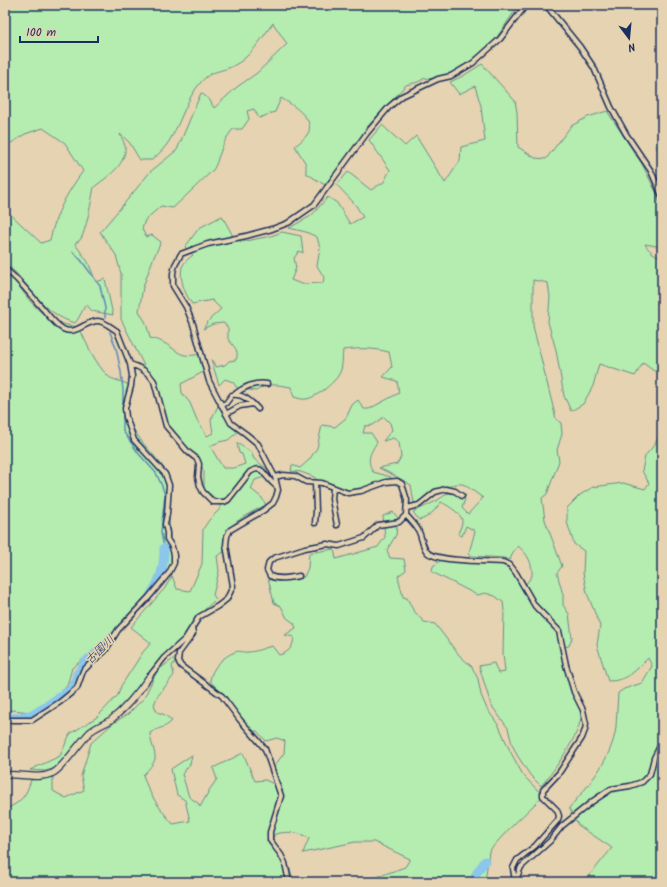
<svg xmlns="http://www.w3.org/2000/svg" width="667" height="887" font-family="Kalam,'Klee One',sans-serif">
  <rect width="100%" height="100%" fill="#e5d3b1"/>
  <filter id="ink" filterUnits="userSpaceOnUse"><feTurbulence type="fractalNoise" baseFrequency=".025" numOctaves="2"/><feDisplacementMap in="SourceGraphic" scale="8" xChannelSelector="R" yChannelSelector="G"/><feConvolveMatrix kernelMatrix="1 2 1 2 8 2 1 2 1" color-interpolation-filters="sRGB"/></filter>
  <g filter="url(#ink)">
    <!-- green -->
    <path fill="#b5ecaf" stroke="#688e86" d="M5,5H522L517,8L497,37L486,50L471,62L450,74L436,79L425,78L418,82L406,85L367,127L328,187L306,173V164L295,146C299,143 304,139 307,135C318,120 291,104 281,98L275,112L259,118L254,109L247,111L249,119L242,129H233C227,136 223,144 220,153C217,160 217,165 212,171L173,208L161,206L145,220L142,229L146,237L152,235L161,242L153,259L143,287L139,311L146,323L150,338C154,339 159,340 162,342C179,350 178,359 200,354L205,371L181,384L182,393L190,403L197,420L207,436L213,433L211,420L219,404L240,430L228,440L219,442L210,446L223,468H234L245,464L242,454L239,453L237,443L251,452L254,459L267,469V476L255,480L251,489L262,498L266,505C254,511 229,522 225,537C224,541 224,547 224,552L217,556L219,571L213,595L216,599L198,616L182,638L159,661L130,701L92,732L56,768L45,771L30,770L60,756L70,734L97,717L118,695L121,686L143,652L151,643L131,627L165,588L172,576L177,589L190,591L202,564L203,529L209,520L220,509V502L204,489V472L200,463L190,458L167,426L156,386L152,382L121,319V274L116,255L100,232L128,199L150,172L177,150L201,93L209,99L214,108L237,87L257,73L287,44L273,23C262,38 250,58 233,66C221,72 211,70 201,82C187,98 182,119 172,136C167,146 160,153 152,160H140L129,142L120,134C121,137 124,142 125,146C127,165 107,177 94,187C92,198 86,232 80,240C79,241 76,242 75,244L88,262L96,282L105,279L113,315L92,311L86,304L78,319L75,323C43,315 29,282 5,263V209L41,243L50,240C57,210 66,195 83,171L65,143L43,128L25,134L5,147Z
      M482,64L515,101L517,112L518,147L535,158L546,159L571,126L588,117L607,111L642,164L657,194L662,213V247L645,244C648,250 655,256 662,257V369L654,371L643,363L635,376L599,364L593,386L583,404L571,411L564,396L556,350L548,322L550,297L548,283L533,280V326L556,419L561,423L562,434L557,450L559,461L547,494L542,498L545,520L562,566L557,573L563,595V605L569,614L572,638L569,646L563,647C565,658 566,672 569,683C573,693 580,703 581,714C582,733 553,772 541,786L530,775L517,755L512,744L508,728L491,705L479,666L494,663L498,673L505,672L503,653L504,610L503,602L495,596L485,593L477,595L432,572L433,566L443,559L494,562L507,565L517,570L526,584L532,576C533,564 528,554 518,546L513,552L510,560L504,558L472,556L469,553L475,531L466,526L462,536L458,534C459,530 462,526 462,522C463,514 447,505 441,502C435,510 429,518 419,520L413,512C421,508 429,505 436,501C447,495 454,484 465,499L462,508L468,514L483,498C477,494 471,489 465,485C451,478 430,503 414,503L411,485L403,480L379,468L397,464L401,457L399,442L393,438L383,441L392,430L390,423L384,417L373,425L365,426L363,433H371L377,442C370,454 366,459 373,472L391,477L385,486L347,492L326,487L314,477L301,472L291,471L292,465L300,468L309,460L317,448L322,425L335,427L346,418L352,405L358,400L364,409H369L399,393L397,381L383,377L392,367L389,352C372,348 361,348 343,350C342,357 343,366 340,372C337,381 316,398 306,399C303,400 298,398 294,397L291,387C278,385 267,382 256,391L237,388L233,382L225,379L219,385L211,359L216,367L225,365L229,361L236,360C240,350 233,346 228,339V328L224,323L213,324L203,329L209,320L221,309L212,300L192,304C185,294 179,279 182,267C184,262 189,258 193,255L185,247L199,228L222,216L233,236L241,242L271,236L282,232L301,236L303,253L299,251L294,258L296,268L291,280L301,284L323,283L324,277L317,266L320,248L317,237L306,232L289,228L311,216L328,197L337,203L350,224L363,217L355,204L337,185L348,172L371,190L384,182L390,170L369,140L382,125L405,146L416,136L445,183L460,161L461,147L485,141L481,106L475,86L459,94L450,82L463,76Z
      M662,142V163L655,143Z
      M5,267C28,297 38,323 79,327C86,343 96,365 109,377C111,379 124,382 129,385L126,410L130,424L142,442L161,464L168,478L170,541L173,552L172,563L160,587L131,620L72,668L67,686L53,699L31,712L12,710L5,712Z
      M662,428V882H586V880L612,848L578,825L569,808C589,785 612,759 616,727C617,716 617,704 618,693L624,689L642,683L652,666L648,658C635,671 628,681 608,681L597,645L600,626L587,593L583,573L584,551L574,544L567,522V508L580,495L593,487L623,483L645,489L649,483L642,471L645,456L655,444Z
      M393,512L398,518L396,535L387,550L390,558L404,559L406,570L398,576L403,597L407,598L413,610L424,622L435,624L459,655L472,667L478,679L481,695L487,709L499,726L510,751L523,775L543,796L508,830L489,851L486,875L484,882H363L405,867L410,859L374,842H355L303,853L309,838C298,832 288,831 275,834L269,845C285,856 289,863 294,882H5V809C21,803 26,796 31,780L53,777V791L66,798L84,790L81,776L91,743L112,724L128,714L144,698L157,671L180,654L172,666L174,675L157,697L154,705L157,712L165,715L172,721C164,729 159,727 150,733C150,742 156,752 155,759C153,765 147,771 143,775C149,795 160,809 173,824L190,821L185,800L177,795L171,769L192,755L190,764L182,774L189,797L198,803L200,807L210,789L217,779L213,768L243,753L255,781L265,780L274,784L278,782L276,764L284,753L285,741L277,738L266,741L257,731L247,732C231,718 226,695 210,681C211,668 224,656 235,652C240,650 243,653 248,652C255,652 264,648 272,646L279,655C289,652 293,648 294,637L285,635L296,628L294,623L287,618L281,606L274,603L268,578L282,580L304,577L308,568L309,553L334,549L336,559L378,547L385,537L383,516Z"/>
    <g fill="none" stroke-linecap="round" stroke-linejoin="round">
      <!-- stream -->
      <path stroke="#5f8ab3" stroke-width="1.5" d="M73,252L81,260L100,286L105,308V318
        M110,332L116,348L121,372L123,390V431L139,454L156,473L162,486L165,495L161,532L164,548"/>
      <!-- river -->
      <path stroke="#8cc6eb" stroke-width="9" d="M151,594C161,579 164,566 164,548
        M5,717L16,718L34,714L73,688L77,674L87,660L107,645L113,636
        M474,882L476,874L485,861"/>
      <!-- street casing -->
      <g stroke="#1b2f5e" stroke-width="7">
        <path id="street" d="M546,5L580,47L594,68L611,107L626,134L651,171L662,196
          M5,269C20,280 31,296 44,310C49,316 56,325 63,329C75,336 85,321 98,321C104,321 112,328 117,331L130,364C140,367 148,371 154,381L166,426L188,452L197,459L199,464L198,477L200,486L203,492L213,502H224L228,500L250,472C262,465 262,472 269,479C271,482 274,484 277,487
          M235,394C244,387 255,382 267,384
          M221,405L226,403L232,395C242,393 251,401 258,409
          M226,414L240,406L253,404
          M275,477L283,475L295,476L306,482L322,483L348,493L361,491L386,482L397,481L402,484L407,500L406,515C410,520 417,526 419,532C422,538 422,546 427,552C437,562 487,561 503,562L510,565L516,573L535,606L559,631L566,665L574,692L583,710L586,724L585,730L582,738L559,773L543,790V796L557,810L559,816L558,820L535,846L517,860L513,868L515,882
          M333,488L332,499L337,525
          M407,508L419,505L435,492L446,489L455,491L462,496
          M315,523L316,511L315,483
          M299,576C289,578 278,580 270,576L267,570L269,562L274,558L305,548L327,544L339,546L364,538L378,525L399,522L406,515
          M192,628L193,634L179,653L178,661L181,666L222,696L240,720L255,737L265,749L281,796L270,832V840L281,855L285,863L289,882
          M149,677L164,658L185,639L199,617L218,606L227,599L233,586L226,545L227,536L230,530L264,510L273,503L276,497L278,490L275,477L258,444L246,434L231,423L209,381L193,324L186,307L173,286V273L175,265L181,254L194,249L208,244L246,236L272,229L288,223L314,205L367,133L389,107L402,96L438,79L451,76L473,63L500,39L526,5
          M5,720H32L60,702L77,688L83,671L91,663L105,651L118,630L149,597L169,573L174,563V555L172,547L167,539V533L165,524L167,514L169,485L165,474L134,440L126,417L125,408L131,386L132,376L130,364
          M516,880L521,867L550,841L562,826L593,801L611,789L630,786L642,782L650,774L654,758L662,742"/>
      </g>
      <!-- secondary casing -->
      <g stroke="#1b2f5e" stroke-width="8">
        <path id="secondary" d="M5,775C21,773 38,780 53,773C63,768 80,742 90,732C96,727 104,724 111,720C127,707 138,693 149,677"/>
      </g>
      <!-- street -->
      <use href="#street" stroke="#e5d3b1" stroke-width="4"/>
      <!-- secondary -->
      <use href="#secondary" stroke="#e5d3b1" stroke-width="5.5"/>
    </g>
  </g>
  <g text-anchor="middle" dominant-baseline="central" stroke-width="3" stroke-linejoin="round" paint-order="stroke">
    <!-- water labels -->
    <g font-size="12" font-style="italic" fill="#263e6c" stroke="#e5d3b1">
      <text transform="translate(100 650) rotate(-44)">古園川</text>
    </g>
  </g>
  <!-- margin -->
  <rect width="667" height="887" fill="none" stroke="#e5d3b1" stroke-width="20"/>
  <rect x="10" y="10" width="647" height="867" fill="none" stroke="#1b2f5e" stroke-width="1.5" filter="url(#ink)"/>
  <!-- north arrow -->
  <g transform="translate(629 38) rotate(164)" stroke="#e5d3b1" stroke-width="3" paint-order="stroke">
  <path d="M0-3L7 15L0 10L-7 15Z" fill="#1b2f5e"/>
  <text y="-6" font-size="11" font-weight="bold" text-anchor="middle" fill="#1b2f5e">N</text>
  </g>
  <!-- scale -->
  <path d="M20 36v6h78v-6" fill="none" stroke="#1b2f5e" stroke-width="2"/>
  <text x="26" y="36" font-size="12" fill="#1b2f5e" stroke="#e5d3b1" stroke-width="3" paint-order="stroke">100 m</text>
</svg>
